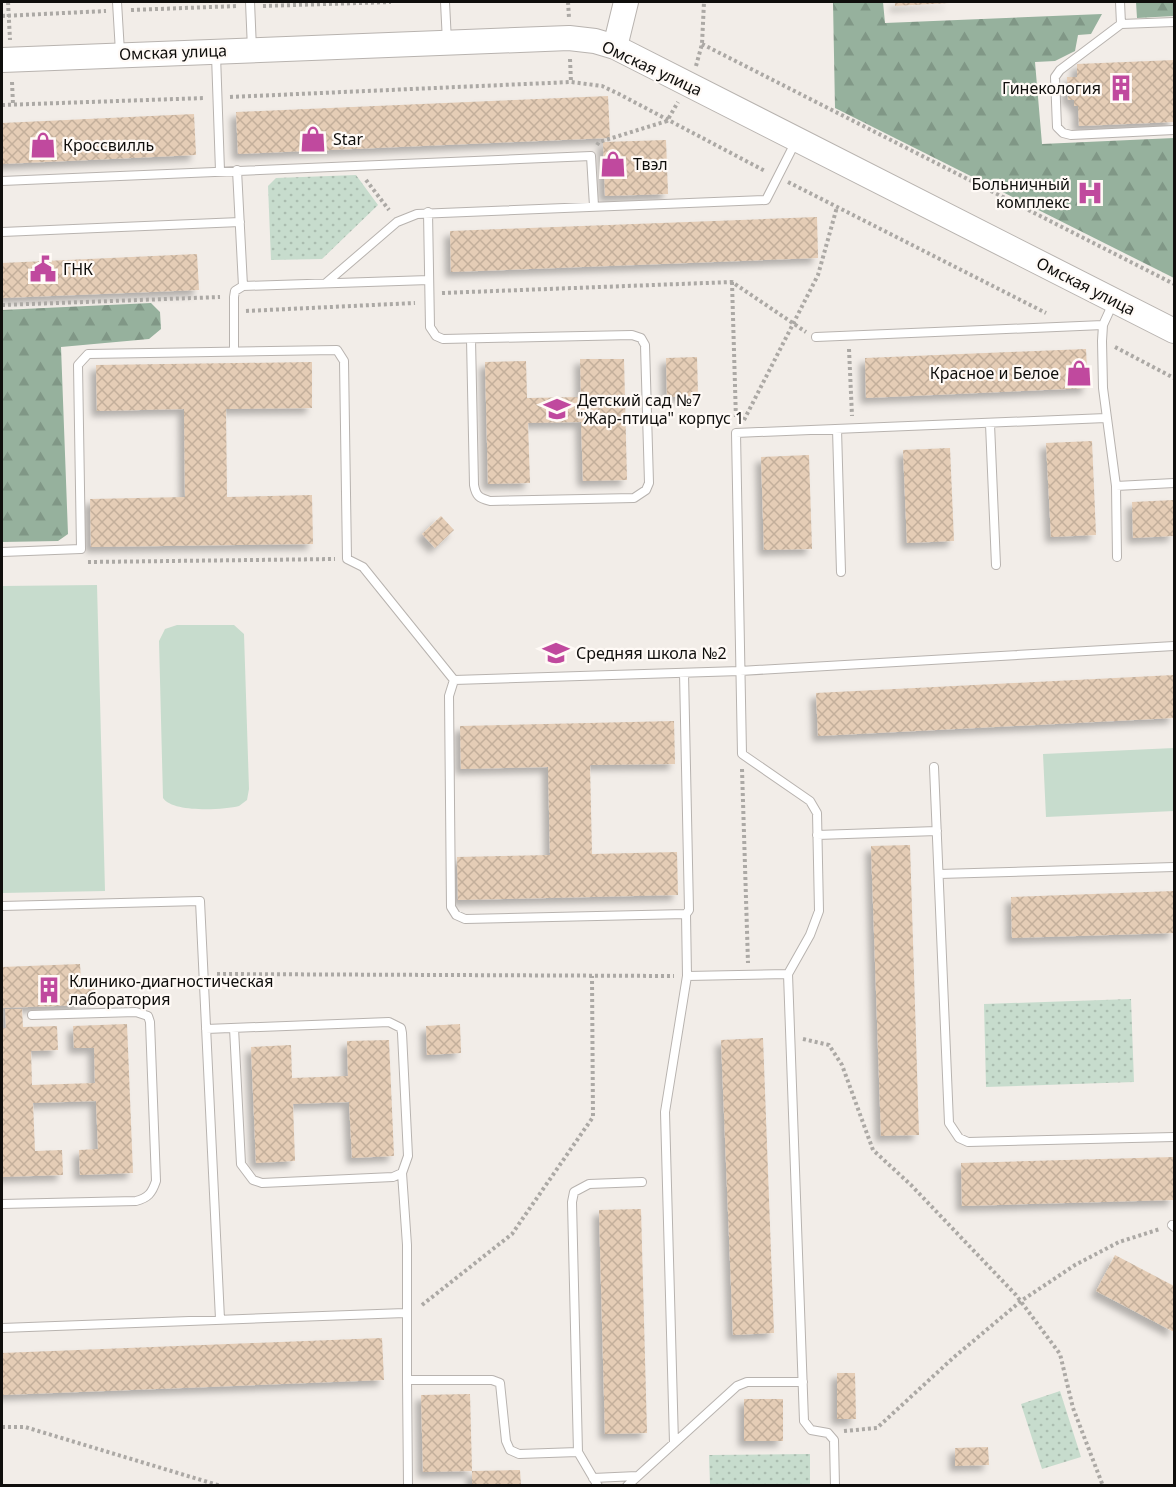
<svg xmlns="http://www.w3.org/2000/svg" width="1176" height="1487" font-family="'Noto Sans',sans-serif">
  <defs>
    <pattern id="forest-firs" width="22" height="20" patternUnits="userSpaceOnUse" patternTransform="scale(1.5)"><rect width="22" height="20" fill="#96b19d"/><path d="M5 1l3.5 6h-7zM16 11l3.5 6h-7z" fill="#809786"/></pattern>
    <pattern id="park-dots" width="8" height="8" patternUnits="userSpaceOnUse" patternTransform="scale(1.5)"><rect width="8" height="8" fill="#c7dccd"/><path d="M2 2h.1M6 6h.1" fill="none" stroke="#aabcaf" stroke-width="1.8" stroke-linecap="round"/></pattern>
    <pattern id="building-cross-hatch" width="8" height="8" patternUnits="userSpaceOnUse" patternTransform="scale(1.5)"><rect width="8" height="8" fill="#e5cdb6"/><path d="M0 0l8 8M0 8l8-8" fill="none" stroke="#c3af9b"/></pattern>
    <filter id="shadow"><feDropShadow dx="-5.5" dy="5.5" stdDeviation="3" flood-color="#0004"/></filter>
  </defs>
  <rect width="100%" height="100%" fill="#f2ede8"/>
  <!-- green -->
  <path fill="#c7dccd" d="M97,585L105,891L2,893V586Z
    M177,625H234L244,634L249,789L247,800L239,806C223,810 173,813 163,798L159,641L165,629Z
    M1174,748V811L1046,817L1043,754Z"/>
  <!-- forest -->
  <path fill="url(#forest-firs)" d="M833,2H883L885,23L1102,14L1091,34L1078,35L1075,51L1055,61L1035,62L1042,144L1174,138V278L835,108Z
    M1136,2H1174V16L1137,18Z
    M151,303L160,312L161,329L149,339L61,347L68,534L58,541L2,542V310Z"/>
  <!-- park -->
  <path fill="url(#park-dots)" d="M356,175L378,205L322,259L271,260L268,186L276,178Z
    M1131,999L1134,1082L986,1087L984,1004Z
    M1060,1391L1081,1457L1042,1469L1021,1404Z
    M810,1454V1485H710L709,1455Z"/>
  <!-- building -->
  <path fill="url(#building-cross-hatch)" filter="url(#shadow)" d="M895,2H950V3L895,6Z
    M1174,60V122L1079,126L1078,106H1074V100H1068L1067,77H1077V64Z
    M608,96L610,138L238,154L236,112Z
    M194,114L196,155L2,164V123Z
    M666,140L668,194L605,196L603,142Z
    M817,217L818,258L451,272L450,231Z
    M197,254L199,290L2,298V263Z
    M1086,349L1088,388L866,398L865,358Z
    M697,357L698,396L667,397L666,358Z
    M580,359H624L627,480L583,481L581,422L528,423L530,483L488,484L485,362L526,361L527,398L581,397Z
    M312,362V408L226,409L227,497L312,495L313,544L91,547L90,499L185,497L184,409L97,411L96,365Z
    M1092,441L1096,535L1051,537L1046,443Z
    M950,448L954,541L907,543L903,450Z
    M809,455L812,549L764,550L761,457Z
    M1174,500V536L1133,538L1132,502Z
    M441,516L454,530L435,548L422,534Z
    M1174,675V718L818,736L816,693Z
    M674,721L675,764L590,765L592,854L677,852L678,895L458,900L457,857L550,855L548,767L461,769L460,726Z
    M910,845L919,1135L881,1136L871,846Z
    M1174,891V933L1012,938L1011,897Z
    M80,964L81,980H95L96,1000L81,1001V1005L2,1008V967Z
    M5,1009H22L23,1027L57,1026L58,1050L31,1051L32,1085L95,1083L94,1048H74L73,1026L127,1024L133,1173L80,1175L79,1150L98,1149L96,1101L33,1103L35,1151L62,1150L63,1175L2,1177V1028H6Z
    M460,1024L461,1053L427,1055L426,1026Z
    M763,1038L774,1333L733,1335L721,1040Z
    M389,1040L394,1156L352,1158L349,1102L293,1104L295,1161L256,1163L251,1047L291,1045L292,1078L348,1076L347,1041Z
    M1174,1157V1200L962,1206L961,1163Z
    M641,1209L647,1433L605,1434L599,1210Z
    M1115,1255L1174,1286V1332L1096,1291Z
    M382,1338L384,1380L2,1395V1353Z
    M837,1373H855L856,1419H837Z
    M470,1394L472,1471L423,1472L421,1395Z
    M744,1399H783V1441H744Z
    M988,1447L989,1465L955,1466V1448Z
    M520,1470L521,1486H472V1471Z"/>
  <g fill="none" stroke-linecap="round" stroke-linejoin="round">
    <!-- lane casing -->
    <g stroke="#b8b3af" stroke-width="10">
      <path id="lane" d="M117,2L120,52
        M250,2L252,49
        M445,2L447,42
        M1120,2L1121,24L1060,70L1055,77L1057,127L1063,133L1071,135L1174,130
        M1121,24L1174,22
        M216,55L220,171
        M237,170L243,286L429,280
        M2,181L591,156L594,206
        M428,212L430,327L436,336L443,339L632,335L641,338L645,345L649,483L646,490L634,498L490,501C479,498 476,496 474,485L471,339
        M2,232L240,222
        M326,283L397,222L417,214L766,200L796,141
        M1114,301L1103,325L1102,341L1103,388L1116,486L1117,557
        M816,337L1103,325
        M234,350V297L235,291L243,286
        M990,424L996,565
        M837,429L841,572
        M1116,486L1174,483
        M2,552L81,549L78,365L88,354L337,350L344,361L347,559L363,567L454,680
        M454,680L740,671L1174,646
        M454,680L449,696L451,907L456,915L465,919L686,914
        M934,767L949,1123L959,1138L968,1142L1174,1137
        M817,835L937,831
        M939,874L1174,867
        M2,906L200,901L220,1319
        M687,976L788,974
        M206,1029L389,1022L401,1028L402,1033L408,1156L402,1173L393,1177L262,1183L253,1180L241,1164L234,1028
        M402,1173L407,1245V1380H492L500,1383L506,1441L510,1450L519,1454L578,1452L598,1486
        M2,1204L136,1201C148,1198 152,1193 156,1181L150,1022L148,1016L136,1012L32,1015
        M1172,1225L1174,1227
        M2,1328L405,1313
        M407,1380L408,1486
        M674,1443L665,1112L687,976L686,914L689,910L684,673
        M578,1452L572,1202L574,1192L589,1184L642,1182
        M593,1478L637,1476
        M627,1486L737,1386L747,1382H803
        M835,1486L834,1440L828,1433L811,1430L804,1421L788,974L810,935L819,911L817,813L810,801L742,754L736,433L1106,418"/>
    </g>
    <!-- secondary casing -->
    <g stroke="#b8b3af" stroke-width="26">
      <path id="secondary" d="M615,47L626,2
        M2,60L569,38L595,41L615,47L1174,331"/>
    </g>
    <!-- path -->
    <path stroke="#aca9a5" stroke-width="4" stroke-dasharray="3 3" stroke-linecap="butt" d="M8,2L10,40
      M568,2L569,18
      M263,6L391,2
      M131,10L238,6
      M2,16L106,11
      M702,44L1174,284
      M570,59L571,82
      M696,66L702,44L704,2
      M12,82L13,104
      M230,97L571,82L602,86L619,94L765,171
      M2,105L205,98
      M597,145L599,142L667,121L678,102
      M366,180L389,210
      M788,182L1046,313
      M732,282L736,420
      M442,293L732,282L806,332
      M2,305L220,297
      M246,311L415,303
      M1115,347L1174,378
      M849,349L852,416
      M744,420L818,275L837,207
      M88,562L335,559
      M742,769L748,963
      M217,974L674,976
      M803,1039L829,1045L842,1065L873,1150L911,1185L1016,1295L1060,1354L1073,1408L1103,1486
      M422,1305L512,1234L593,1117L592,976
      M2,1427H25L221,1486
      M844,1431L877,1428L953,1358L1021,1301L1075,1265L1119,1242L1160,1229"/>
    <!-- lane -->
    <use href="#lane" stroke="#fff" stroke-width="8"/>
    <!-- secondary -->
    <use href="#secondary" stroke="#fff" stroke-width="24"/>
  </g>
  <!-- icons -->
  <defs>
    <g id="building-bare" transform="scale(2.07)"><path d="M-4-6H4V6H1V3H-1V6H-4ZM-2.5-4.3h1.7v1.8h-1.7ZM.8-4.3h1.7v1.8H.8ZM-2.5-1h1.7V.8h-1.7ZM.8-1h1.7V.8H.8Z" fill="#c0499e" stroke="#fffaf6" stroke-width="2.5" paint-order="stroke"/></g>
    <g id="shop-bare" transform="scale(2.07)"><path d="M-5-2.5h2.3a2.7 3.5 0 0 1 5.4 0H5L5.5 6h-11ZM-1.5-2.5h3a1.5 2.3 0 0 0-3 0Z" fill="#c0499e" stroke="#fffaf6" stroke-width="2.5" paint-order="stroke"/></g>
    <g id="hospital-bare" transform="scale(2.07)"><path d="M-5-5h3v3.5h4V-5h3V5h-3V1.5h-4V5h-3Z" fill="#c0499e" stroke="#fffaf6" stroke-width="2.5" paint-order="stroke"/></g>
    <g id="civic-bare" transform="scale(2.07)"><path d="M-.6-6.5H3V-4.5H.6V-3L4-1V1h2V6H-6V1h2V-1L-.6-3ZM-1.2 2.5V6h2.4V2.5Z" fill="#c0499e" stroke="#fffaf6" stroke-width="2.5" paint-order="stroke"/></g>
    <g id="school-bare" transform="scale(2.07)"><path d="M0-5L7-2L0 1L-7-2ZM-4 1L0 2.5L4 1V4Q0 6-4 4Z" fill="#c0499e" stroke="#fffaf6" stroke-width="2.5" paint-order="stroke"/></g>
  </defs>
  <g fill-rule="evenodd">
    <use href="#building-bare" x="1121" y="88"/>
    <use href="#shop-bare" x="313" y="139"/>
    <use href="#shop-bare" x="43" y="145"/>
    <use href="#shop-bare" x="613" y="164"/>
    <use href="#hospital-bare" x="1090" y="193"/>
    <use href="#civic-bare" x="43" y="269"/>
    <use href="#shop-bare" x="1079" y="373"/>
    <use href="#school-bare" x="557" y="409"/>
    <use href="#school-bare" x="556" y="653"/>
    <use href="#building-bare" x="49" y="990"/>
  </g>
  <g text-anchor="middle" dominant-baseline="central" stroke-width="4.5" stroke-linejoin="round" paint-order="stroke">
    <!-- street labels -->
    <g font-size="16" fill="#0f0e0c" stroke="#fffaf6">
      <text transform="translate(173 52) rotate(-2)">Омская улица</text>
      <text transform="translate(652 68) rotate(25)">Омская улица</text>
      <text transform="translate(1086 286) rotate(27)">Омская улица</text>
    </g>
    <!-- poi labels -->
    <g font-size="16" fill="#0f0e0c" stroke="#fffaf6" text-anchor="start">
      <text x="1101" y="88" text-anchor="end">Гинекология</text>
      <text x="333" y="139">Star</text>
      <text x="63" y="145">Кроссвилль</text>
      <text x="633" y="164">Твэл</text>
      <text x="1070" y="184" text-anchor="end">Больничный<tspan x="1070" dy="18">комплекс</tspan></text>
      <text x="63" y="269">ГНК</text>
      <text x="1059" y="373" text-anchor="end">Красное и Белое</text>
      <text x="577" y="400">Детский сад №7<tspan x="577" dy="18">"Жар-птица" корпус 1</tspan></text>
      <text x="576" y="653">Средняя школа №2</text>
      <text x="69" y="981">Клинико-диагностическая<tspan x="69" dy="18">лаборатория</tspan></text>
    </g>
  </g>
  <!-- border -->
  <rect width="1176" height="1487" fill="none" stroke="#0f0e0c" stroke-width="6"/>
</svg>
